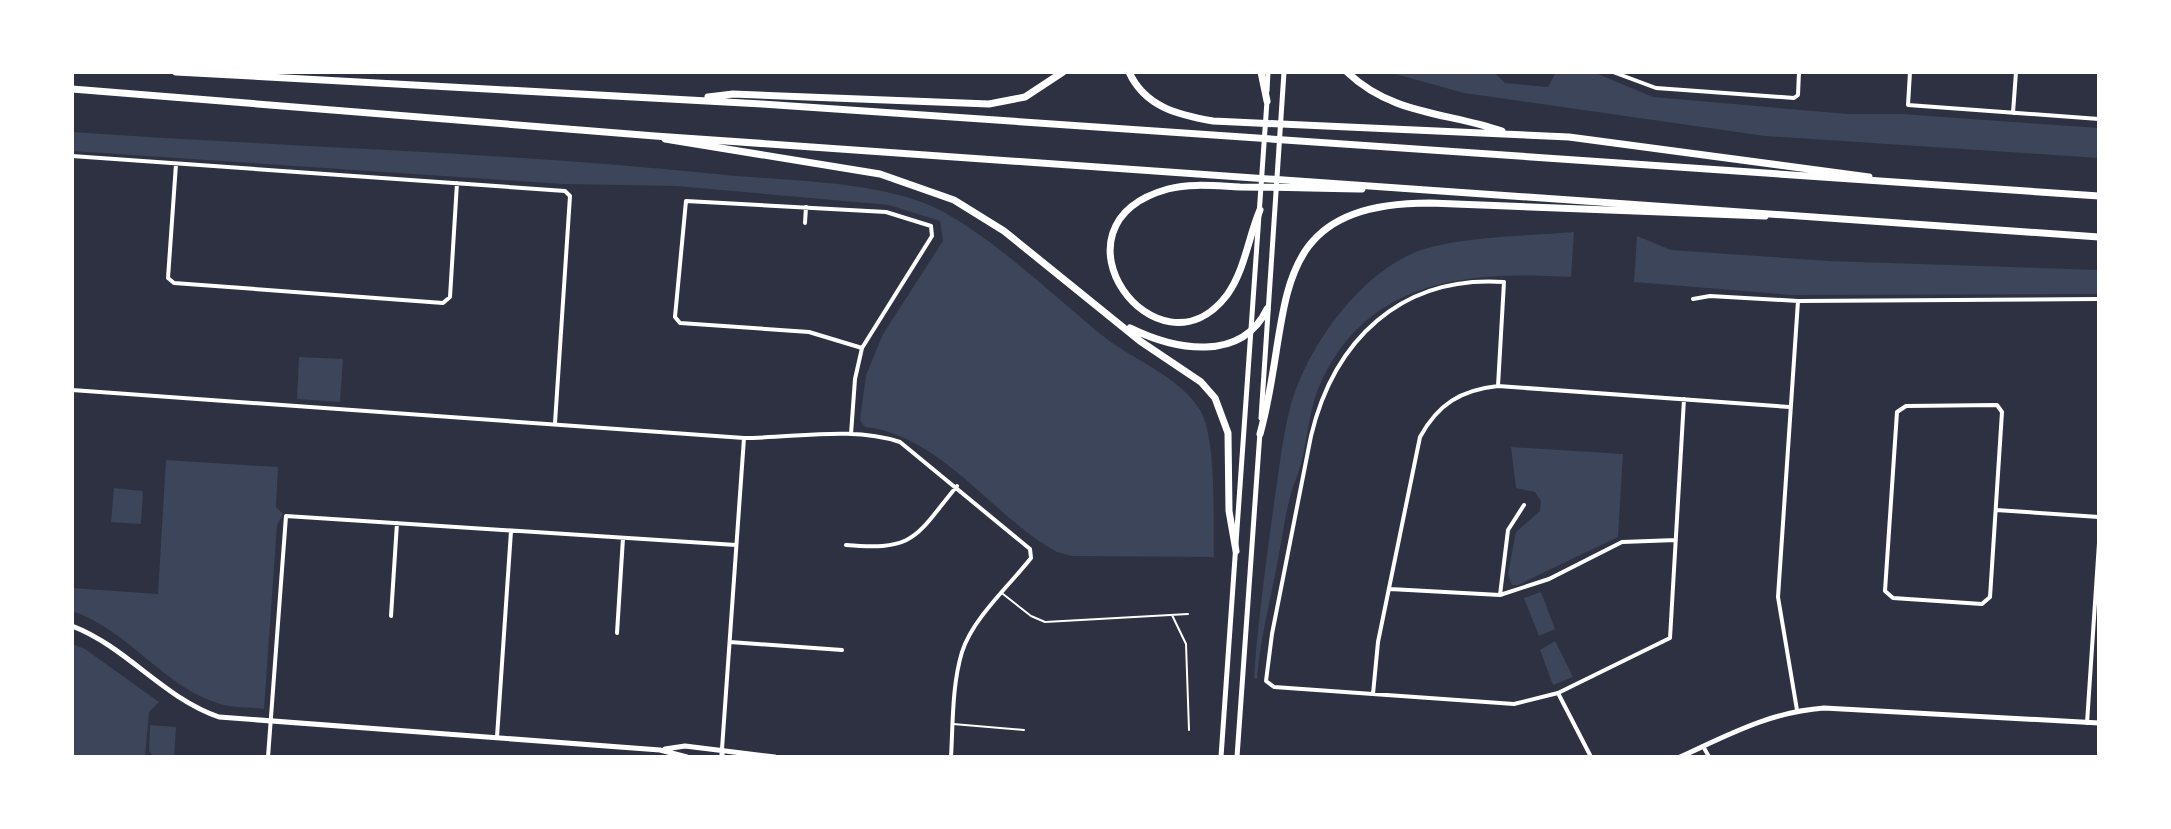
<svg xmlns="http://www.w3.org/2000/svg" width="2171" height="829" font-family="Overpass,sans-serif">
  <rect width="100%" height="100%" fill="#2d3142"/>
  <!-- green -->
  <path fill="#3c4559" d="M1388,72H1494L1505,83L1548,87L1556,72H1593L1653,97L1848,114H1902L2099,128V158L1765,136L1464,93Z
    M72,132C286,147 502,152 716,174C781,181 863,180 924,203C979,224 1055,297 1103,336C1133,360 1179,376 1200,410C1217,438 1213,522 1214,557L1072,556L1057,552C991,516 943,436 865,427L860,420L866,375L883,334L943,241L940,221L889,205L676,186L563,184L72,151Z
    M1574,232L1571,277C1471,271 1366,277 1319,387C1307,415 1308,448 1297,476C1286,503 1283,535 1277,565C1270,602 1260,640 1257,679L1254,678C1258,620 1266,562 1274,503C1279,472 1282,439 1290,408C1306,349 1356,279 1411,254C1450,236 1529,236 1574,232Z
    M1637,236L1671,250L1829,261L2099,270V294L1791,295L1634,282Z
    M299,357L343,359L340,402L297,399Z
    M1511,447L1623,454L1618,537L1518,585H1512L1508,574L1516,532L1540,511L1541,501L1535,492L1516,488Z
    M166,460L278,467L276,507L283,514L277,525L264,709C250,707 233,708 220,704C163,687 129,630 72,611V588L158,594Z
    M114,488L143,491L141,524L111,522Z
    M1541,592L1555,629L1539,636L1524,598Z
    M1555,641L1573,677L1553,685L1540,650Z
    M72,644L85,649L159,702L149,712L145,757H72Z
    M150,725L176,727L174,757H154L149,751Z"/>
  <g fill="none" stroke-linecap="round" stroke-linejoin="round">
    <!-- service -->
    <path stroke="#fff" stroke-width="2" d="M1003,594L1031,616L1045,622L1188,614
      M1172,615L1186,644L1189,730
      M953,724L1024,730"/>
    <!-- minor -->
    <path stroke="#fff" stroke-width="4" d="M1613,72L1656,88L1794,98L1798,95L1799,72
      M1910,72L1908,105L2099,119
      M2013,113L2016,72
      M72,156L565,191L570,196L555,423
      M176,164L168,278L174,283L443,303L450,297L457,183
      M805,223L806,207
      M1693,299L1710,296L1798,301L2099,299
      M1498,386L1504,282C1401,275 1334,340 1311,436L1272,634L1266,681L1274,687L1514,704L1558,693L1670,638L1684,399
      M72,390L744,438C795,438 852,426 900,442L1030,549L1031,558C1009,586 973,618 962,652C952,685 953,723 951,757
      M1997,405L2002,412L1990,597L1982,604L1893,598L1885,591L1897,412L1906,406Z
      M851,434L855,379L862,348L932,236L931,226L886,212L686,201L675,317L680,323L809,332L862,348
      M1996,510L2099,517
      M846,545C916,551 915,537 957,486
      M1390,589L1500,595L1549,579L1622,542L1676,540
      M1500,595L1508,530L1524,505
      M391,616L397,523
      M617,633L623,538
      M730,642L842,650
      M1558,693L1591,757
      M1373,694L1378,642L1420,437C1438,404 1461,390 1498,386L1790,407
      M1797,710L1778,597L1798,301
      M2087,723L2099,543
      M497,737L511,531
      M1703,746L1709,757
      M722,749L744,438
      M268,757L286,516L736,545"/>
    <!-- tertiary -->
    <path stroke="#fff" stroke-width="5" d="M72,626C127,647 163,698 219,717L660,750L687,757
      M665,749L685,746L775,757
      M722,757V749
      M1680,757C1728,735 1770,712 1824,708L2099,723"/>
    <!-- secondary -->
    <path stroke="#fff" stroke-width="5" d="M1267,91L1268,72
      M1261,418L1284,72
      M1221,757L1267,101
      M1237,757L1260,432"/>
    <!-- motorway -->
    <path stroke="#fff" stroke-width="7" d="M176,72L762,104L2099,196
      M1129,72C1145,107 1178,115 1213,121L1569,137L1869,177
      M1261,72L1267,101
      M1347,72C1392,115 1446,112 1502,131
      M72,89L655,136L2099,237
      M708,97L733,94L989,104L1025,97L1063,72
      M665,139L880,174L954,200L1004,231L1140,341L1201,382L1215,398L1228,433L1229,511L1236,551
      M1260,210C1248,238 1245,270 1227,295C1158,386 1038,225 1168,189C1191,183 1216,186 1240,187C1281,187 1321,188 1362,189
      M1130,328C1175,350 1241,363 1267,309
      M1260,434C1294,312 1260,203 1430,203L1765,216"/>
  </g>
  <!-- border -->
  <rect width="2171" height="829" fill="none" stroke="#ffffff" stroke-width="148"/>
</svg>
